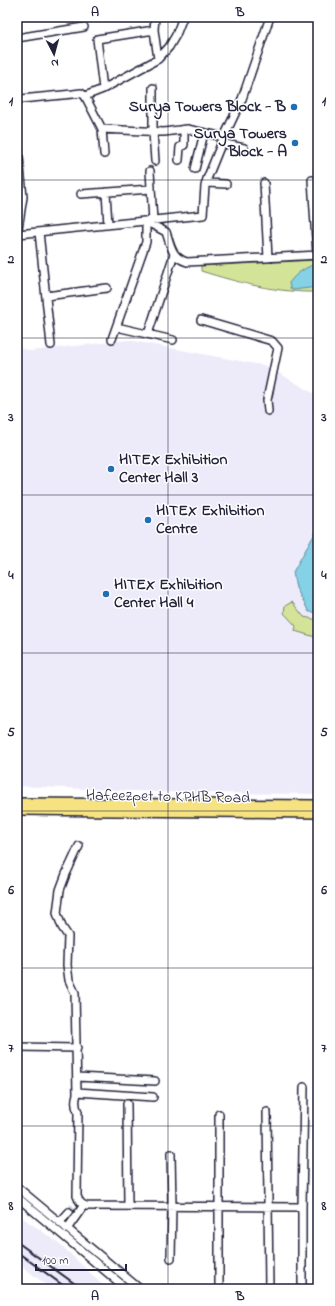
<svg xmlns="http://www.w3.org/2000/svg" width="335" height="1306" font-family="'Indie Flower',sans-serif">
  <rect width="100%" height="100%" fill="#fff"/>
  <filter id="ink" filterUnits="userSpaceOnUse"><feTurbulence type="fractalNoise" baseFrequency=".025" numOctaves="2"/><feDisplacementMap in="SourceGraphic" scale="8" xChannelSelector="R" yChannelSelector="G"/><feConvolveMatrix kernelMatrix="1 2 1 2 8 2 1 2 1" color-interpolation-filters="sRGB"/></filter>
  <g filter="url(#ink)">
    <!-- built -->
    <path fill="#edebfa" d="M128,340L267,366L318,396V794L181,793L17,786V347L30,351Z
      M17,1214L59,1243L107,1289H52L17,1263Z"/>
    <!-- green -->
    <path fill="#d3e498" stroke="#7a836a" d="M318,260V292C278,293 239,283 201,271V266Z
      M292,602L304,617L318,620V636L315,637L295,631L296,626L284,613L285,606Z"/>
    <!-- water -->
    <path fill="#85d1e5" stroke="#5d8ba1" d="M318,263V287L293,290L290,288L289,283C296,273 306,267 318,263Z
      M318,528V612H309L296,588L293,572Z"/>
    <g fill="none" stroke-linecap="round" stroke-linejoin="round">
      <!-- minor-tunnel -->
      <path stroke="#d3d3d8" stroke-width="7" stroke-dasharray="7 3.5" stroke-linecap="butt" d="M69,1212L78,1200"/>
      <!-- minor casing -->
      <g stroke="#22223b" stroke-width="10">
        <path id="minor" d="M154,30L158,59
          M17,38L84,27
          M153,88V132L155,161
          M103,89L97,39L154,30L155,17
          M85,96L103,89L158,59L169,47L176,35L183,17
          M21,99L73,94L81,93L85,96L102,129L104,154
          M102,129L164,132L187,129L224,137
          M17,136L23,197L17,235
          M221,143L244,148
          M179,160L180,147L184,145V130
          M195,169L204,133
          M150,171L153,221
          M312,180L317,255
          M206,183L226,184
          M264,183L268,258
          M106,192L108,225
          M81,194L151,189
          M147,222L166,232C171,246 171,257 187,262L318,255
          M39,232L51,345
          M18,234L203,215L205,186L207,179L224,137L242,99L270,17
          M46,296L107,288
          M201,320L272,341L278,348L267,400L268,411
          M121,328L173,340
          M148,334L174,254
          M112,339L146,242V222
          M79,846L66,874L60,890L57,913L62,927L68,936L67,965L69,980L75,993L77,1094C75,1100 75,1106 78,1112L77,1196C79,1201 81,1205 87,1206L302,1207V1289
          M17,1047L77,1048
          M77,1077L155,1081
          M77,1092L153,1097
          M127,1104L128,1206
          M267,1112L269,1289
          M171,1154L172,1206L171,1258
          M17,1187L140,1289
          M17,1197L127,1289
          M302,1207L304,1087
          M60,1222L69,1212
          M67,1229L84,1205
          M219,1289V1114"/>
      </g>
      <!-- major casing -->
      <g stroke="#22223b" stroke-width="12">
        <path id="major" d="M17,803L318,805
          M17,810L318,813"/>
      </g>
      <!-- minor -->
      <use href="#minor" stroke="#fff" stroke-width="7"/>
      <!-- major -->
      <use href="#major" stroke="#f6e281" stroke-width="9"/>
      <!-- rail -->
      <path stroke="#22223b" stroke-width="2" d="M17,1242L82,1289
        M17,1252L68,1289"/>
    </g>
  </g>
  <!-- grid -->
  <path fill="none" stroke="#22223b" stroke-width="1" stroke-opacity="0.55" d="M168,17V1289M17,180H318M17,338H318M17,495H318M17,653H318M17,811H318M17,968H318M17,1126H318"/>
  <!-- markers -->
  <g fill="#1f6fb2" stroke="#fff" stroke-width="1.5">
    <circle cx="294" cy="107" r="4"/>
    <circle cx="295" cy="143" r="4"/>
    <circle cx="111" cy="469" r="4"/>
    <circle cx="148" cy="520" r="4"/>
    <circle cx="106" cy="594" r="4"/>
  </g>
  <g text-anchor="middle" dominant-baseline="central" stroke-width="3" stroke-linejoin="round" paint-order="stroke">
    <!-- poi labels -->
    <g font-size="16" font-weight="bold" fill="#22223b" stroke="#fff" text-anchor="start">
      <text x="286" y="107" text-anchor="end">Surya Towers Block - B</text>
      <text x="287" y="134" text-anchor="end">Surya Towers<tspan x="287" dy="18">Block - A</tspan></text>
      <text x="119" y="460">HITEX Exhibition<tspan x="119" dy="18">Center Hall 3</tspan></text>
      <text x="156" y="511">HITEX Exhibition<tspan x="156" dy="18">Centre</tspan></text>
      <text x="114" y="585">HITEX Exhibition<tspan x="114" dy="18">Center Hall 4</tspan></text>
    </g>
    <!-- street labels -->
    <g font-size="16" fill="#22223b" stroke="#fff">
      <text transform="translate(168 797) rotate(1)">Hafeezpet to KPHB Road</text>
    </g>
  </g>
  <!-- margin -->
  <rect width="335" height="1306" fill="none" stroke="#fff" stroke-width="44"/>
  <!-- north arrow -->
  <g transform="translate(54 54) rotate(174)" stroke="#ffffff" stroke-width="3" paint-order="stroke">
  <path d="M0-3L7 15L0 10L-7 15Z" fill="#22223b"/>
  <text y="-6" font-size="11" font-weight="bold" text-anchor="middle" fill="#22223b">N</text>
  </g>
  <!-- scale -->
  <path d="M36 1264v6h90v-6" fill="none" stroke="#22223b" stroke-width="2"/>
  <text x="42" y="1264" font-size="12" fill="#22223b" stroke="#ffffff" stroke-width="3" paint-order="stroke">100 m</text>
  <rect x="22" y="22" width="291" height="1262" fill="none" stroke="#22223b" stroke-width="1.5"/>
  <g font-size="13" text-anchor="middle" font-weight="bold" fill="#22223b">
    <text x="95" y="16">A</text>
    <text x="240" y="16">B</text>
    <text x="11" y="105">1</text>
    <text x="324" y="105">1</text>
    <text x="11" y="263">2</text>
    <text x="324" y="263">2</text>
    <text x="11" y="421">3</text>
    <text x="324" y="421">3</text>
    <text x="11" y="579">4</text>
    <text x="324" y="579">4</text>
    <text x="11" y="736">5</text>
    <text x="324" y="736">5</text>
    <text x="11" y="894">6</text>
    <text x="324" y="894">6</text>
    <text x="11" y="1052">7</text>
    <text x="324" y="1052">7</text>
    <text x="11" y="1210">8</text>
    <text x="324" y="1210">8</text>
    <text x="95" y="1300">A</text>
    <text x="240" y="1300">B</text>
  </g>
</svg>
